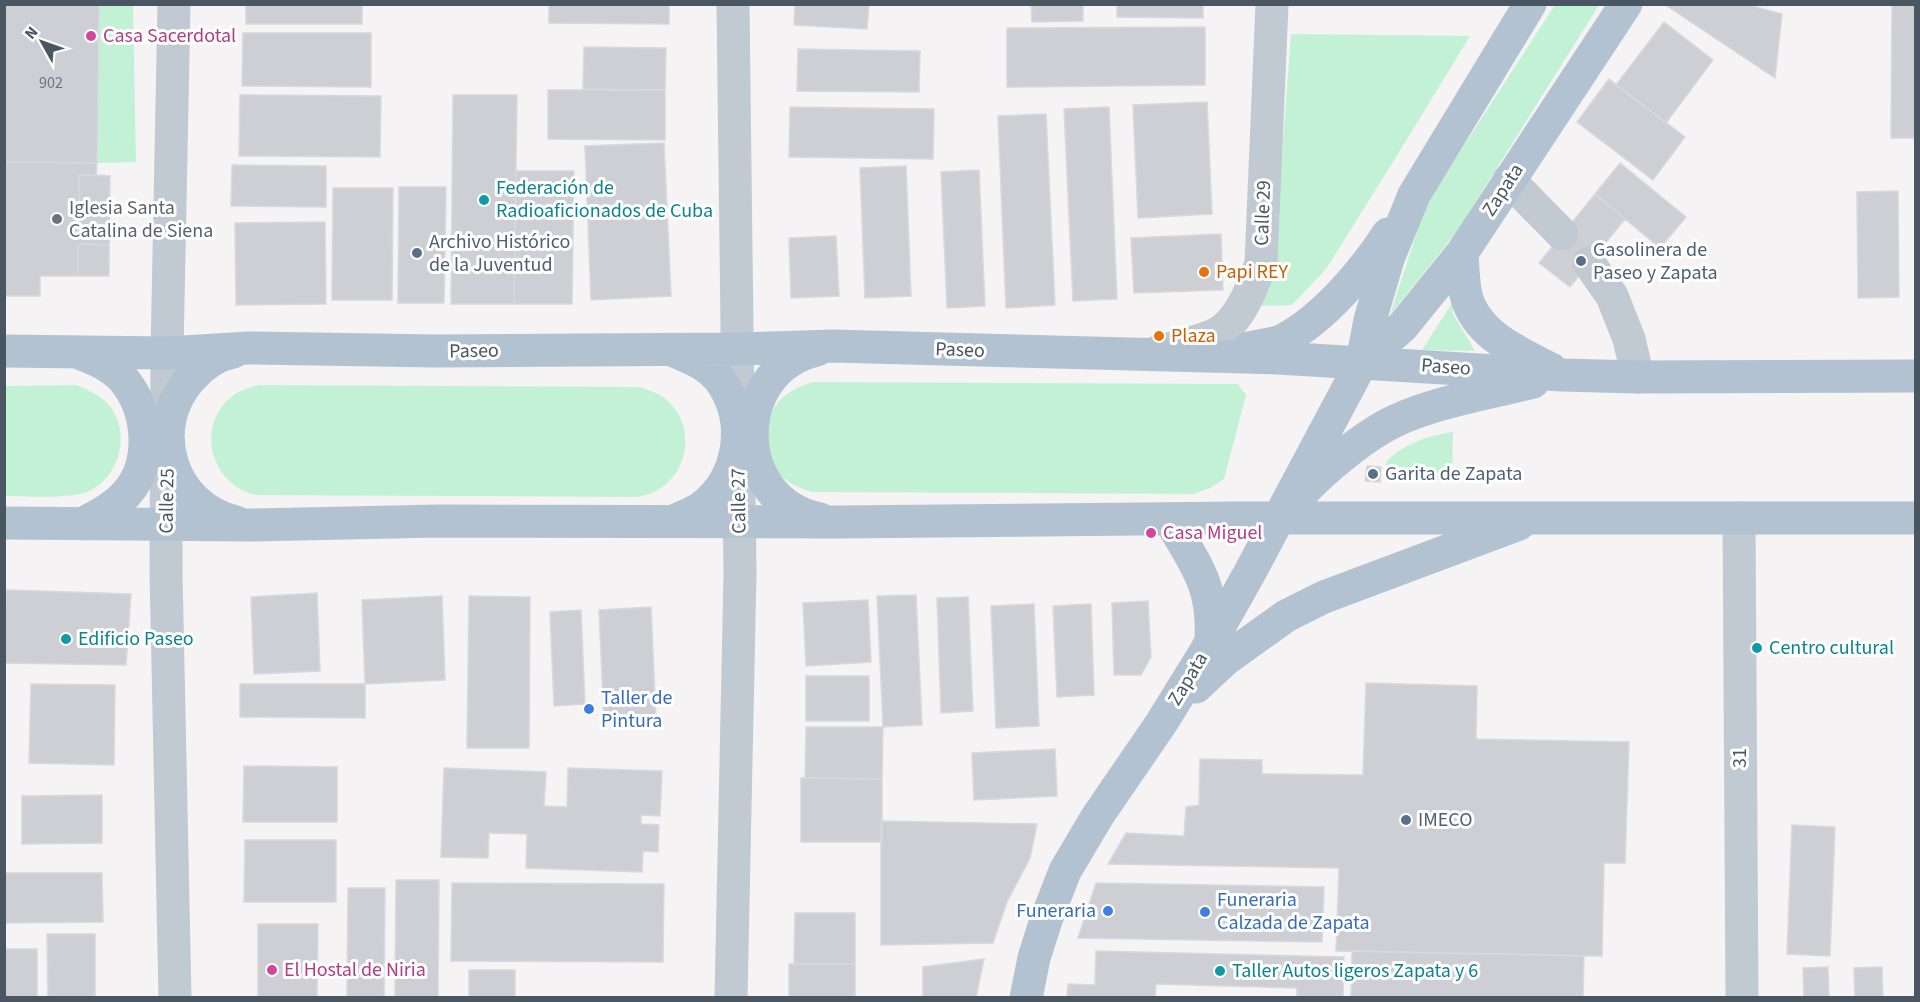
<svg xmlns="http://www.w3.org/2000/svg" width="1920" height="1002" font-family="'Source Sans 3',sans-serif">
  <rect width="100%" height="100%" fill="#f5f3f3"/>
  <!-- green -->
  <path fill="#c3f1d5" d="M99,5H133L136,162L97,163Z
    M1555,5H1599L1458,230L1390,315L1426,204Z
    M1291,34L1470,36L1393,162L1326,269L1292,305L1257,306L1273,277Z
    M1452,303L1453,314L1475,351L1422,350Z
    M814,382L1238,384L1246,395L1224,479L1210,488L1193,494L812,492C782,483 772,472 768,441C764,408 784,390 814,382Z
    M76,385C86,389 95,393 104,400C132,425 123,473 91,490C72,500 27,496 5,496V386Z
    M259,385L640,387C651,391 661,394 669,402C696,428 688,474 656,491C651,494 644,495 638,497L257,495C251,494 245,492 240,489C208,470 200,424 230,398C238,391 248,388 259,385Z
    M1453,432L1452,481L1387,475L1386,462C1405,443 1427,436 1453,432Z"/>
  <!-- building -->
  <path fill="#cdcfd5" stroke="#d7d9de" stroke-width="1.5" d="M4,4H99L97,163L4,162Z
    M246,4H362V24H246Z
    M549,4H669V24L549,23Z
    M795,4H869L867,29L794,25Z
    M1031,4H1083V21L1032,22Z
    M1117,4H1203V18L1117,17Z
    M1669,4H1745L1782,14L1775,78L1667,6Z
    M1892,4H1916V138H1891Z
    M1664,22L1713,60L1666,123L1616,85Z
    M1205,27V85L1007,87V28Z
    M243,33H371V87L242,86Z
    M584,47L666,48L665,90L583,89Z
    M798,49L920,51L919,92L797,91Z
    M1609,79L1685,137L1653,180L1577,122Z
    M548,90H665V140L548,139Z
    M240,95L381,96L380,157L239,156Z
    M453,95H517L514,304H451Z
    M1207,102L1212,214L1138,218L1133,105Z
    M790,107L934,109L933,159L789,157Z
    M1109,107L1117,299L1073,301L1064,109Z
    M1046,114L1055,305L1006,308L998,116Z
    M664,143L671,296L591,300L585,146Z
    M4,162L97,163L96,175L110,176L109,276H40V296H4Z
    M1620,163L1686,217L1660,248L1595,194Z
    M232,165L326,166V207L231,206Z
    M906,166L911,296L865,298L860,168Z
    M979,170L985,306L947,308L941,172Z
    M516,171H574L572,304H514Z
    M79,175L110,176L109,205H79Z
    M399,187H446L444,303H398Z
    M333,188H393L392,300H332Z
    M1898,191L1899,297L1858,298L1857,192Z
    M1595,194L1625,219L1570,287L1539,263Z
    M325,222L326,304L236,305L235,223Z
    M1221,234L1223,290L1134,293L1131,238Z
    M836,236L839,296L791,298L789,238Z
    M78,244L109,245V276H78Z
    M1367,466L1381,467L1380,482L1365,481Z
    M6,590L131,594L126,665L4,663Z
    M317,593L320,671L254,674L251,597Z
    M916,595L922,725L883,727L877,596Z
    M442,596L445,680L365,684L362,600Z
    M469,596L530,597L529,748H467Z
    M968,597L973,711L941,713L937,598Z
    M868,600L871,662L806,666L803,603Z
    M1148,601L1151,657L1141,675H1114L1112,603Z
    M1034,604L1039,726L996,728L991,606Z
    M1091,604L1094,695L1057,697L1053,606Z
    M651,607L656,719L604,722L599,610Z
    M581,610L585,704L554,706L550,612Z
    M806,676H869V721H806Z
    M1366,683L1477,686L1476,739L1629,742L1625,863H1604L1602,956L1336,951L1339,868L1108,864L1126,833L1184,836L1186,807L1199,805L1200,759L1262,760V774L1363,775Z
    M31,684L115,685L114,765L29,763Z
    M240,684H365V718L240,717Z
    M806,727H883L882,779L805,778Z
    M1055,749L1057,796L974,800L972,753Z
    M244,766L337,767V822H243Z
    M444,768L546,772L544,806L567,807L568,768L662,771L660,816L641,815V824L659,825L658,852L643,851L642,872L526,868L527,834L489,833L488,858L441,857Z
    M801,778L882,779V842H801Z
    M102,795V843L22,844V796Z
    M881,821L1037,824L1030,858L1007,902L993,943L881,945Z
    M1792,825L1835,827L1830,956L1787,954Z
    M245,840H336V902H244Z
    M4,873H102L103,922L4,923Z
    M396,880H439L438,998H395Z
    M452,883L664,884L663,962L451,961Z
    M1096,883L1324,887L1322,942L1078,938Z
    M348,888H385L384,998H347Z
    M795,913H855V964H794Z
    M258,924H318L317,998H258Z
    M47,934H95V998H48Z
    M4,949H37V998H4Z
    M1096,951L1344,957L1343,998H1297V988L1156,984L1155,998H1067L1068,984L1095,985Z
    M1352,951L1584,956L1583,998H1351Z
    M984,959L976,998H923V967Z
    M789,964H855V998H789Z
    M1828,967L1829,998H1804L1803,968Z
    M1882,967L1883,998H1855L1854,968Z
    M469,970H515V998H469Z"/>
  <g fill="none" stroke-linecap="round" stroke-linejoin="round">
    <!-- minor -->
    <path stroke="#c1cad2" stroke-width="33" d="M174,4L167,353L166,571L175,998
      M1509,180L1562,234
      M1589,263L1612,296L1629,339L1638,377
      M1157,352C1175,347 1194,343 1212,336C1239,325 1252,288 1261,263L1272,4
      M1739,518L1742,998
      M731,998L740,573L733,4"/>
    <!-- major -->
    <path stroke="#b3c2d1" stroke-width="33" d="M1462,253C1463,267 1463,282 1466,295C1476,335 1518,352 1551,369
      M1249,348C1260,345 1275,345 1285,339C1324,318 1364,271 1388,234
      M817,350C730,370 730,501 820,519
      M4,351L167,353L249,348L435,351L737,349L833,346L1278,358L1561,375L1638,377L1916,376
      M233,352C216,355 202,366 191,378C146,428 171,507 236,522
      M81,354C98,360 116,368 127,384C149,414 153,463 127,493C114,508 99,515 82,524
      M1362,362L1403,326L1462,253L1626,4
      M1301,494C1323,470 1365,435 1395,421C1435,402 1490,393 1533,382
      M1169,519C1196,565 1214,585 1211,641
      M673,521C682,517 694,513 702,507C741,477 749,420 720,380C708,365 691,358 674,351
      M4,523L251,525L439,521L838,522L1238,518H1916
      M1196,687L1226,659L1286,616L1324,597L1519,524
      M1026,998L1034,958L1046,920L1065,871L1097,817L1162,722L1204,654L1249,574L1362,362L1370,320L1388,259L1414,195L1530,4"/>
  </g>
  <!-- markers -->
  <g fill="#d1479c" stroke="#fff" stroke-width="2">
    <circle cx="91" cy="36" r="6"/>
    <circle cx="1151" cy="533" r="6"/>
    <circle cx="272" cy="970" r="6"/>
  </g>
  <g fill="#0f9aa8" stroke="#fff" stroke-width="2">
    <circle cx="484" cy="200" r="6"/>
    <circle cx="66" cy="639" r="6"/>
    <circle cx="1757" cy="648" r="6"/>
    <circle cx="1220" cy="971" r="6"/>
  </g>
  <circle fill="#6b7280" stroke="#fff" stroke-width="2" cx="57" cy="219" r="6"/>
  <g fill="#5c6f8a" stroke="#fff" stroke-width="2">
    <circle cx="417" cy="253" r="6"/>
    <circle cx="1581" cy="261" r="6"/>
    <circle cx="1373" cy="474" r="6"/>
    <circle cx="1406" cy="820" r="6"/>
  </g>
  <g fill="#e8710a" stroke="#fff" stroke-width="2">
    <circle cx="1204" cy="272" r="6"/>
    <circle cx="1159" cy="336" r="6"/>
  </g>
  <g fill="#3f7fe0" stroke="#fff" stroke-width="2">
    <circle cx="589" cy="709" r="6"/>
    <circle cx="1108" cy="911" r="6"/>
    <circle cx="1205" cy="912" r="6"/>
  </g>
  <g text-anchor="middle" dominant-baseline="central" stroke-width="6" stroke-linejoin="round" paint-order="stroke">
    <!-- number labels -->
    <g font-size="16" fill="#6b747e">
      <text x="51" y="83">902</text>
    </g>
    <!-- hotel labels -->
    <g font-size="20" fill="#b23c85" stroke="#fff" text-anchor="start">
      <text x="103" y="36">Casa Sacerdotal</text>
      <text x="1163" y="533">Casa Miguel</text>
      <text x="284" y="970">El Hostal de Niria</text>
    </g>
    <!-- culture labels -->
    <g font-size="20" fill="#0d838f" stroke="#fff" text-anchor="start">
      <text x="496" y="188">Federación de<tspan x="496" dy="23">Radioaficionados de Cuba</tspan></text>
      <text x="78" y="639">Edificio Paseo</text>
      <text x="1769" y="648">Centro cultural</text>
      <text x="1232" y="971">Taller Autos ligeros Zapata y 6</text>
    </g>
    <!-- street labels -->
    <g font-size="20" fill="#4a5661" stroke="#fff">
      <text transform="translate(1503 190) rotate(-57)">Zapata</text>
      <text transform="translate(1263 213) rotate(-88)">Calle 29</text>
      <text transform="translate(960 350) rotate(2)">Paseo</text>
      <text transform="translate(474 351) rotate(-1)">Paseo</text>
      <text transform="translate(1446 367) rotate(4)">Paseo</text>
      <text transform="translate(167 501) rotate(-89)">Calle 25</text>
      <text transform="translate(739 501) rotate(-91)">Calle 27</text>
      <text transform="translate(1188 679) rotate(-59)">Zapata</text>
      <text transform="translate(1740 758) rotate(-90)">31</text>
    </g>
    <!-- worship labels -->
    <g font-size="20" fill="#5b616d" stroke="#fff" text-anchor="start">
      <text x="69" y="208">Iglesia Santa<tspan x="69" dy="23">Catalina de Siena</tspan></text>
    </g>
    <!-- service labels -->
    <g font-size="20" fill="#4e5e75" stroke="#fff" text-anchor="start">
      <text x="429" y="242">Archivo Histórico<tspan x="429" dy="23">de la Juventud</tspan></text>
      <text x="1593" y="250">Gasolinera de<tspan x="1593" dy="23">Paseo y Zapata</tspan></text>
      <text x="1385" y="474">Garita de Zapata</text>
      <text x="1418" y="820">IMECO</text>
    </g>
    <!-- food labels -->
    <g font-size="20" fill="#c56008" stroke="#fff" text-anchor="start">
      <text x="1216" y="272">Papi REY</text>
      <text x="1171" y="336">Plaza</text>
    </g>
    <!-- shop labels -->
    <g font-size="20" fill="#366cbe" stroke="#fff" text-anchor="start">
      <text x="601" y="698">Taller de<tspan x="601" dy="23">Pintura</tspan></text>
      <text x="1217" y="900">Funeraria<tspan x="1217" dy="23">Calzada de Zapata</tspan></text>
      <text x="1096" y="911" text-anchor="end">Funeraria</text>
    </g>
  </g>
  <!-- border -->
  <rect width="1920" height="1002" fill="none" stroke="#4a5661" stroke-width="12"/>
  <!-- north arrow -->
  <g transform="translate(42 42) rotate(310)" stroke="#ffffff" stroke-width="4.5" paint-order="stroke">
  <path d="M0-4.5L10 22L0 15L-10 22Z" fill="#4a5661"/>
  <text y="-9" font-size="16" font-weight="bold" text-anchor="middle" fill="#4a5661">N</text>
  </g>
</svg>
